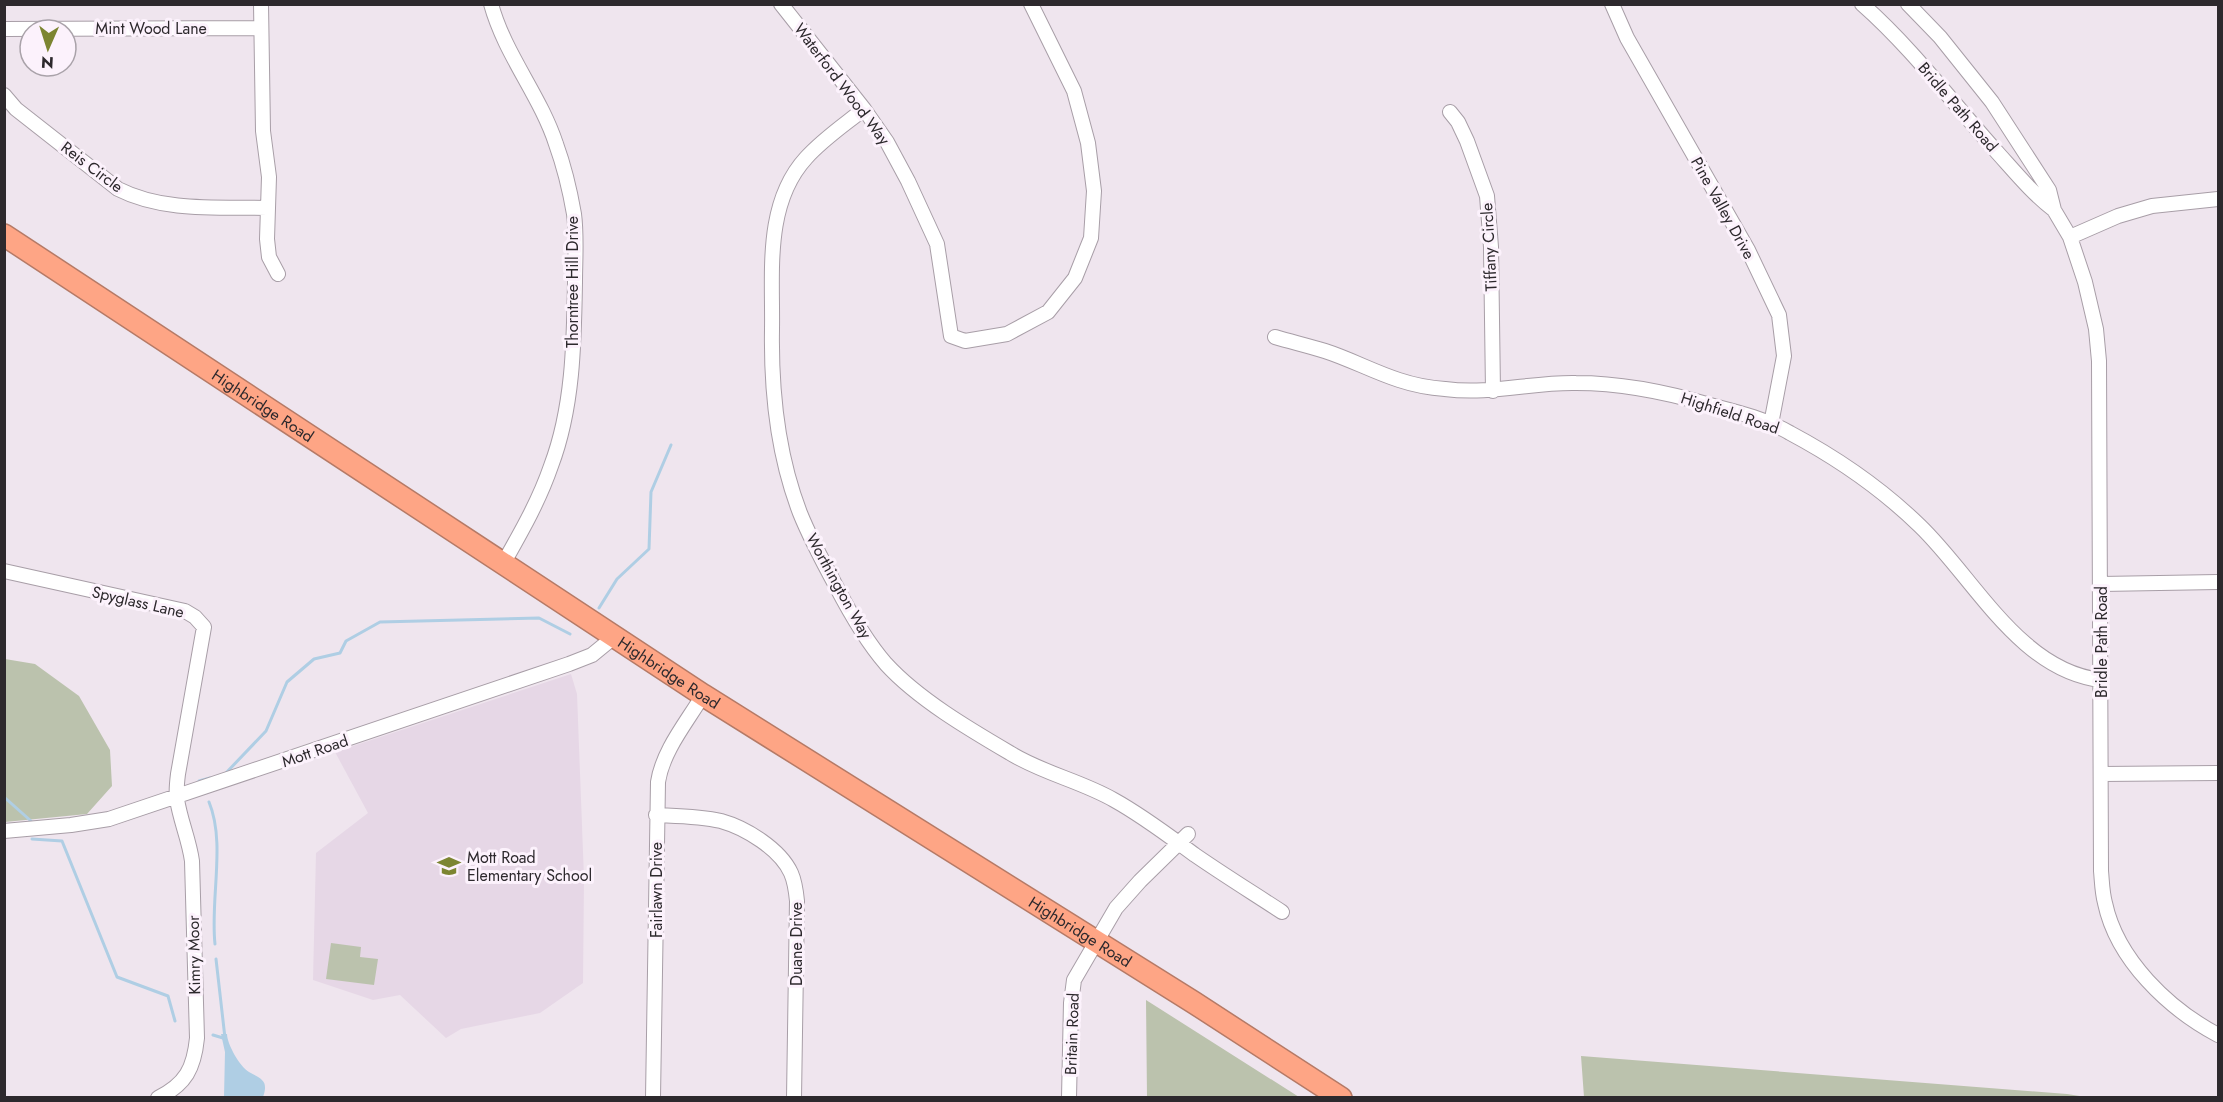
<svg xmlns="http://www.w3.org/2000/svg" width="2223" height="1102" font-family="Jost,sans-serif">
  <rect width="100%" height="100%" fill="#efe5ee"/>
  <!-- built -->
  <path fill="#e6d7e6" d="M571,674L577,694L584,878L583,983L540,1013L461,1029L446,1038L400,995L373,1000L313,980L316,853L368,813L335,752Z"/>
  <!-- green -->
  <path fill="#bbc2ad" d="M5,659L35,664L79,696L110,750L112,786L87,814L5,822Z
    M331,943L361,947L360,957L378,959L374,985L326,979Z
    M1146,1000L1299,1097H1147Z
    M1581,1056L2067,1094L2086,1097H1584Z"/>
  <!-- water -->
  <path fill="#afcee4" d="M221,1034H227C227,1044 240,1067 249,1072C261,1079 269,1080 263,1097H224L225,1052Z"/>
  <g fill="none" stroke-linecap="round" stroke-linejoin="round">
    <!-- stream -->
    <path stroke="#afcee4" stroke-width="3" d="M599,608L617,579L649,549L651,492L671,445
      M225,774L266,731L287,682L314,659L340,653L346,641L380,622L539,618L570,634
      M200,782L199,781L210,778
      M4,797L31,821
      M209,802C226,843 210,899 215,944
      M32,839L62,841L117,977L168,996L175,1021
      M216,959L225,1038
      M213,1035L223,1038"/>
    <!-- minor casing -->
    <g stroke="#a89ea7" stroke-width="16">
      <path id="minor" d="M261,4L263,131L269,177L267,239L269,257L278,274
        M491,4C505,55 540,95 556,144C564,166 570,191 574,214C577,236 575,260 575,282C574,344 573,408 551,466C539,501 521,532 503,564
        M781,4L864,109L887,142L908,181L937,244L951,336L965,341L1007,334L1048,312L1075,278L1091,238L1094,191L1088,143L1074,91L1031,4
        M1612,4L1627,38L1748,250L1779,315L1784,356L1771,424
        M1862,4C1912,48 1952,102 1996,151C2015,172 2032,193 2054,210
        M1908,4L1940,37L1992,102L2049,190L2054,210L2070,237L2085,282L2096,329L2099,361L2101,871C2102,881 2102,892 2105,903C2117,960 2169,1009 2218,1035
        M4,29L261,28
        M4,95L16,109L118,189C163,212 218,207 267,208
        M864,109C844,125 823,139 806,158C764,204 773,273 772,330C771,391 778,456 800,513C810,538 823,562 836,586C850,613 866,641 886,664C918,699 969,729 1010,753C1042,773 1081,781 1114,800C1143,816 1169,836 1195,855C1224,875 1253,893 1282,912
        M1450,112L1458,122L1467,141L1487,196L1491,247L1493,391
        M2070,237L2118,216L2152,206L2218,199
        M1275,337C1292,342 1309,346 1325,351C1350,359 1374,372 1399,380C1414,385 1430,388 1445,389C1490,395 1532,382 1576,383C1623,383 1666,392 1710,405C1737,412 1766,419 1790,433C1837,458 1882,489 1920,526C1974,578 2020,671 2101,680
        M4,571L185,611L195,617L204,627L178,774C177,782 176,791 177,799C180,820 189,839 192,861L197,1038C194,1068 186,1084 158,1098
        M2101,584L2218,582
        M2101,774L2218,773
        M656,815C678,816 700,816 721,821C746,828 780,849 791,873C795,882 796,891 797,901L794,1098
        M4,831L71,825L109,819L569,664L592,655L614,637
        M653,1098L658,782C663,750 687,722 703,695
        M1069,1098L1071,1003L1074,980L1116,908L1140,881L1188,834"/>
    </g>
    <!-- highway casing -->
    <g stroke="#b57a66" stroke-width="24">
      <g id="highway">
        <path id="s1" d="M4,235L703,695L1193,1002L1341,1098"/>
      </g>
    </g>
    <!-- minor -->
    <use href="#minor" stroke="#fff" stroke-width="14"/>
    <!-- highway -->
    <use href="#highway" stroke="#fea585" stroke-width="21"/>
  </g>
  <!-- icons -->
  <defs>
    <g id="school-bare" transform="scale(1.8)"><path d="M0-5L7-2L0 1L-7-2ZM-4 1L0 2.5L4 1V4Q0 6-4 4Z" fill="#7c8531" stroke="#fcf2fc" stroke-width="2.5" paint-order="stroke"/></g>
  </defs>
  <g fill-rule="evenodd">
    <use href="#school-bare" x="449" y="866"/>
  </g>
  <g text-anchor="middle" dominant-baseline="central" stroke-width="6" stroke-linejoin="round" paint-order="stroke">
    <!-- street labels -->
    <g font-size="16" fill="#2d292d" stroke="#fcf2fc">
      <text x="151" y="28">Mint Wood Lane</text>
      <text transform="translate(842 84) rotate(53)">Waterford Wood Way</text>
      <text transform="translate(1958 107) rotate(49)">Bridle Path Road</text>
      <text transform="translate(92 167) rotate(37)">Reis Circle</text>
      <text transform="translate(1723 208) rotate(61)">Pine Valley Drive</text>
      <text transform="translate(1489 247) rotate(-93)">Tiffany Circle</text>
      <text transform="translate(572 282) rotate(-90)">Thorntree Hill Drive</text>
      <text stroke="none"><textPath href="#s1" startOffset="310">Highbridge Road</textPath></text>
      <text transform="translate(1730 413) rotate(18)">Highfield Road</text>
      <text transform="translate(839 586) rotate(61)">Worthington Way</text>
      <text transform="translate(138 602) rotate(13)">Spyglass Lane</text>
      <text transform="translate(2101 642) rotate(-90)">Bridle Path Road</text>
      <text stroke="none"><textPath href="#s1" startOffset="796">Highbridge Road</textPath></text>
      <text transform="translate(315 751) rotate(-19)">Mott Road</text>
      <text transform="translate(656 890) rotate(-90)">Fairlawn Drive</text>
      <text stroke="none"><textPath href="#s1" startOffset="1282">Highbridge Road</textPath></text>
      <text transform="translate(796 944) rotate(-90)">Duane Drive</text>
      <text transform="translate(194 955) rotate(-91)">Kimry Moor</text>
      <text transform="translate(1072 1034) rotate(-88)">Britain Road</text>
    </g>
    <!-- poi labels -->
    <g font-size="16" fill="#2d292d" stroke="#fcf2fc" text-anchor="start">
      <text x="467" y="857">Mott Road<tspan x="467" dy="18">Elementary School</tspan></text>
    </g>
  </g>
  <!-- border -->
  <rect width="2223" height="1102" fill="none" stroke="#2d292d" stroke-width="12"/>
  <!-- north arrow -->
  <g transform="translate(48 48) rotate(183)"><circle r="28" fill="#fcf2fc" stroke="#a9a2a9" stroke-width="1.5"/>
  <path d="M0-4.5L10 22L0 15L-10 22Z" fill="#7c8531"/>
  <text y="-9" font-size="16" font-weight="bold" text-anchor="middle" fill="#2d292d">N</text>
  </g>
</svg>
